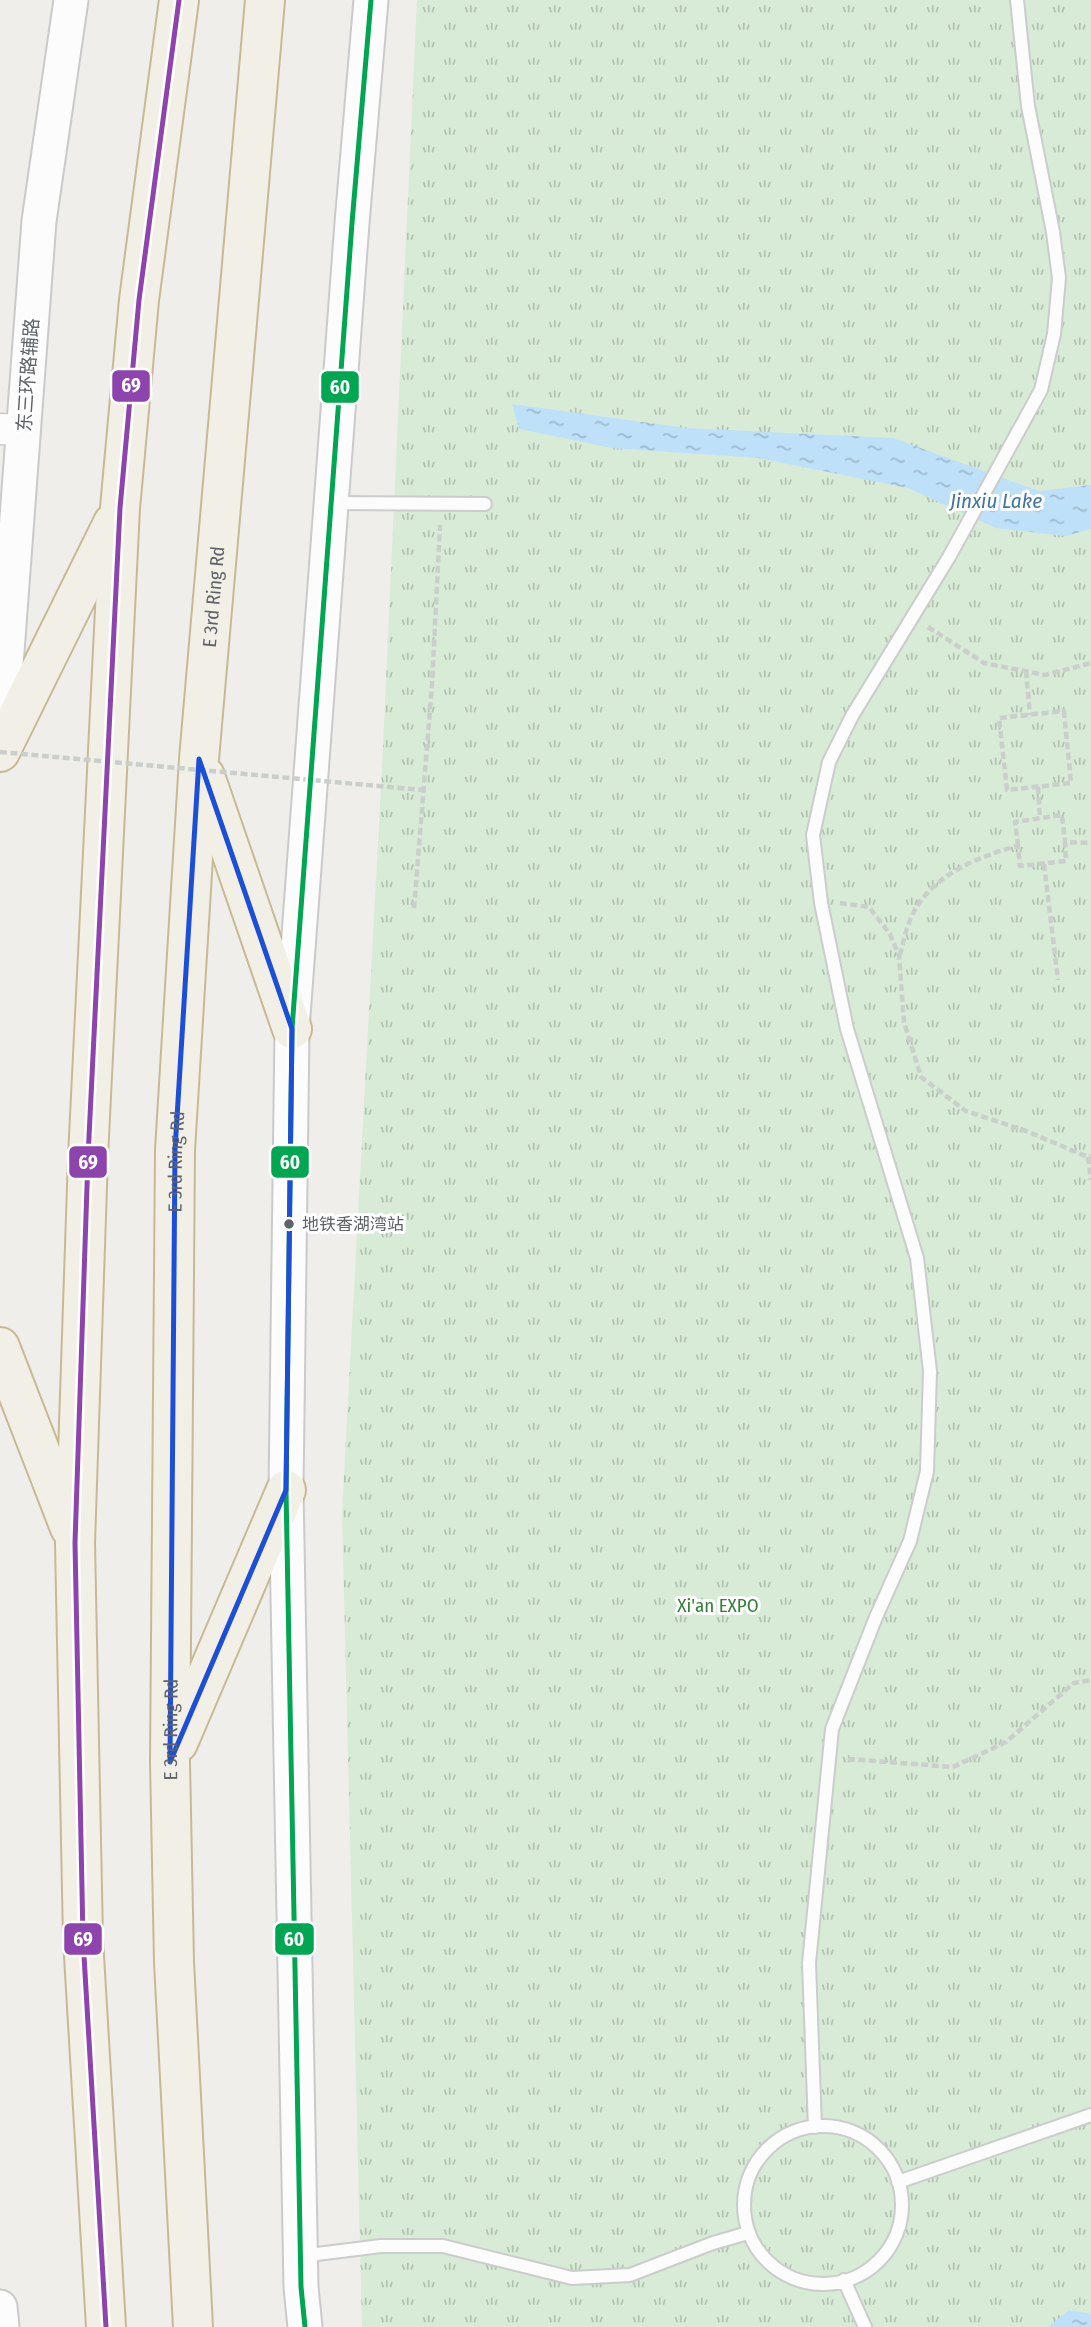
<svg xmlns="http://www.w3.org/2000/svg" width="1091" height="2327" font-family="'Fira Sans Condensed','Noto Sans SC',sans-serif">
  <defs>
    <pattern id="grass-tufts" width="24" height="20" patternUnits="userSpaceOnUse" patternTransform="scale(1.75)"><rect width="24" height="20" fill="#d8ebd6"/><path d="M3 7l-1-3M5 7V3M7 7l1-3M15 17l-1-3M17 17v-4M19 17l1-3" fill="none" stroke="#b2c2b1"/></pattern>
    <pattern id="water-ripples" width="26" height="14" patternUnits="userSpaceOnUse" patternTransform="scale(1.75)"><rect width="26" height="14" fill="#bfe0f9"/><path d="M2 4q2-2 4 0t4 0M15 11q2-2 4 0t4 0" fill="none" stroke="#9eb9cd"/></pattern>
  </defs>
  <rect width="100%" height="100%" fill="#efeeea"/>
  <!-- grass -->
  <path fill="url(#grass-tufts)" d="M417,0H1091V2327H362L342,1512L382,769Z"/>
  <!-- water -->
  <path fill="url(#water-ripples)" d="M512,404L686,428L893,438L1039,491L1091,485V529L1066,536L996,528L908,488L758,458L612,448L519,429Z
    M1069,2310L1091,2314V2327H1048Z"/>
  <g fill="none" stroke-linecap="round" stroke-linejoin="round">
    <!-- service casing -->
    <g stroke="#cbcccc" stroke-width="16">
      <path id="service" d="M332,503L485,504
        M744 2205a79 79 0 1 1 158 0a79 79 0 1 1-158 0Z
        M815,2127L809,1963L832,1729L876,1617L910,1541L927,1471L930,1371L917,1258L847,1029L821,903L813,835L829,762L852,716L949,557L1041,390L1054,334L1059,278L1053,232L1028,106L1017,0
        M898,2182L1091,2115
        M301,2256L381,2246H443L572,2278L630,2275L713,2243L748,2233
        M844,2280L865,2327"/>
    </g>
    <!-- tertiary casing -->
    <g stroke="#cbcccc" stroke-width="33">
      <path id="tertiary" d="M0,429L24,430"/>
    </g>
    <!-- secondary casing -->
    <g stroke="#cacacb" stroke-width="37">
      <path id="secondary" d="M0,746L39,221L71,0
        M0,2307L2,2327
        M305,2327L301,2287L286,1490L292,1029L352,223L371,0"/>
    </g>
    <!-- trunk casing -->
    <g stroke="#c8b996" stroke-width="42">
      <g id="trunk">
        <path d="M0,752L113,523"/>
        <path d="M205,776L292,1029"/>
        <path d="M0,1347L70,1528"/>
        <path d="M178,1743L286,1490"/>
        <path d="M106,2327L83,1939L75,1543L88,1157L120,508L139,300L179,0"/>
        <path id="s1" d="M193,2327L174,1962L170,1762L175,1150L199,759L265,0"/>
      </g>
    </g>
    <!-- path -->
    <path stroke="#cacfcc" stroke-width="4.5" stroke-dasharray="7 3.5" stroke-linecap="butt" d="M928,627L984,663L1045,675L1091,663
      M1026,671L1030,715
      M1064,711L1071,783L1007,790L999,718Z
      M1038,787L1040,819
      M1018,846L1015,822L1062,815L1065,842
      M1044,864L1058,980
      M840,903L869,907L890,934L899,956L904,1022L921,1077L966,1111L1026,1131L1088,1157L1091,1156
      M414,908L432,685L440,525
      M900,955C903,943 906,929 911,918C928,877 978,856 1018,846L1020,866L1066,861L1065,842L1091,843
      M1088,1157L1091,1180
      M848,1759L953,1767L1006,1742L1074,1683L1091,1680"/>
    <!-- service -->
    <use href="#service" stroke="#fdfcfc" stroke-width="12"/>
    <!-- tertiary -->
    <use href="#tertiary" stroke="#fdfcfc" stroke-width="30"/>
    <!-- secondary -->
    <use href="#secondary" stroke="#fdfcfc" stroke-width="33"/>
    <!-- trunk -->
    <use href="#trunk" stroke="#f2f0e6" stroke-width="38"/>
    <!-- path-bridge -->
    <path stroke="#cacfcc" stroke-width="4.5" stroke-dasharray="7 3.5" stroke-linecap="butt" d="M0,752L423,790"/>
    <!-- bus-1 casing -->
    <g stroke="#fff" stroke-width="10">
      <path id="bus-1" d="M106,2327L83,1939L75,1543L88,1157L120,508L139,300L179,0"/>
    </g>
    <!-- bus-2 casing -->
    <g stroke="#fff" stroke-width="10">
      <path id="bus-2" d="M305,2327L301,2287L286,1490L292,1029L352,223L371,0"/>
    </g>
    <!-- bus-1 -->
    <use href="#bus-1" stroke="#8e44ad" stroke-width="5"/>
    <!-- bus-2 -->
    <use href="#bus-2" stroke="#00a651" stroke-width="5"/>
  </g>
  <!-- marked area -->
  <path fill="none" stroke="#1d4ed8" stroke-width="5" stroke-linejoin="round" d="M199,759L292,1029L286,1490L170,1762L175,1150Z"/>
  <!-- markers -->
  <circle fill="#5f6368" stroke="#fff" stroke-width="2.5" cx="289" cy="1224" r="6"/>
  <g text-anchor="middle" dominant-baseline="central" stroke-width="6" stroke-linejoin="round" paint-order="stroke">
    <!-- bus labels -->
    <g font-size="17" fill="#5f6368" stroke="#fff" text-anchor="start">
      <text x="302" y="1224">地铁香湖湾站</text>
    </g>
    <!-- street labels -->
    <g font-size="19" fill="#5f6368" stroke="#fff">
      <text transform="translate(28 375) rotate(-86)">东三环路辅路</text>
      <text stroke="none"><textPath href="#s1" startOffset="1732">E 3rd Ring Rd</textPath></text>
      <text stroke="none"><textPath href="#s1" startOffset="1166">E 3rd Ring Rd</textPath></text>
      <text stroke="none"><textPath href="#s1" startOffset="598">E 3rd Ring Rd</textPath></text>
    </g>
    <!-- park labels -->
    <g font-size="19" fill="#348238" stroke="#fff">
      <text x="718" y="1605">Xi'an EXPO</text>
    </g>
    <!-- water labels -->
    <g font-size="21" font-style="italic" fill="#4174aa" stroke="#fff">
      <text x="996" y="501">Jinxiu Lake</text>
    </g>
  </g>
  <g stroke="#fff" stroke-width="2.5">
    <rect x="111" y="369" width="40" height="34" rx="7" fill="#8e44ad"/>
    <rect x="320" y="370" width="40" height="34" rx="7" fill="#00a651"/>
    <rect x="68" y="1145" width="40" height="34" rx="7" fill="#8e44ad"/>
    <rect x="270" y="1145" width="40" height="34" rx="7" fill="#00a651"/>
    <rect x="274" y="1922" width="41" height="34" rx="7" fill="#00a651"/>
    <rect x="63" y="1922" width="40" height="34" rx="7" fill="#8e44ad"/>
  </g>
  <g font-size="19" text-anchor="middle" font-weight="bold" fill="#fff">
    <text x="131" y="392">69</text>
    <text x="340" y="394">60</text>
    <text x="88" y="1169">69</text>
    <text x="290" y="1169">60</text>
    <text x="294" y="1946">60</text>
    <text x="83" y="1946">69</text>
  </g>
</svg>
